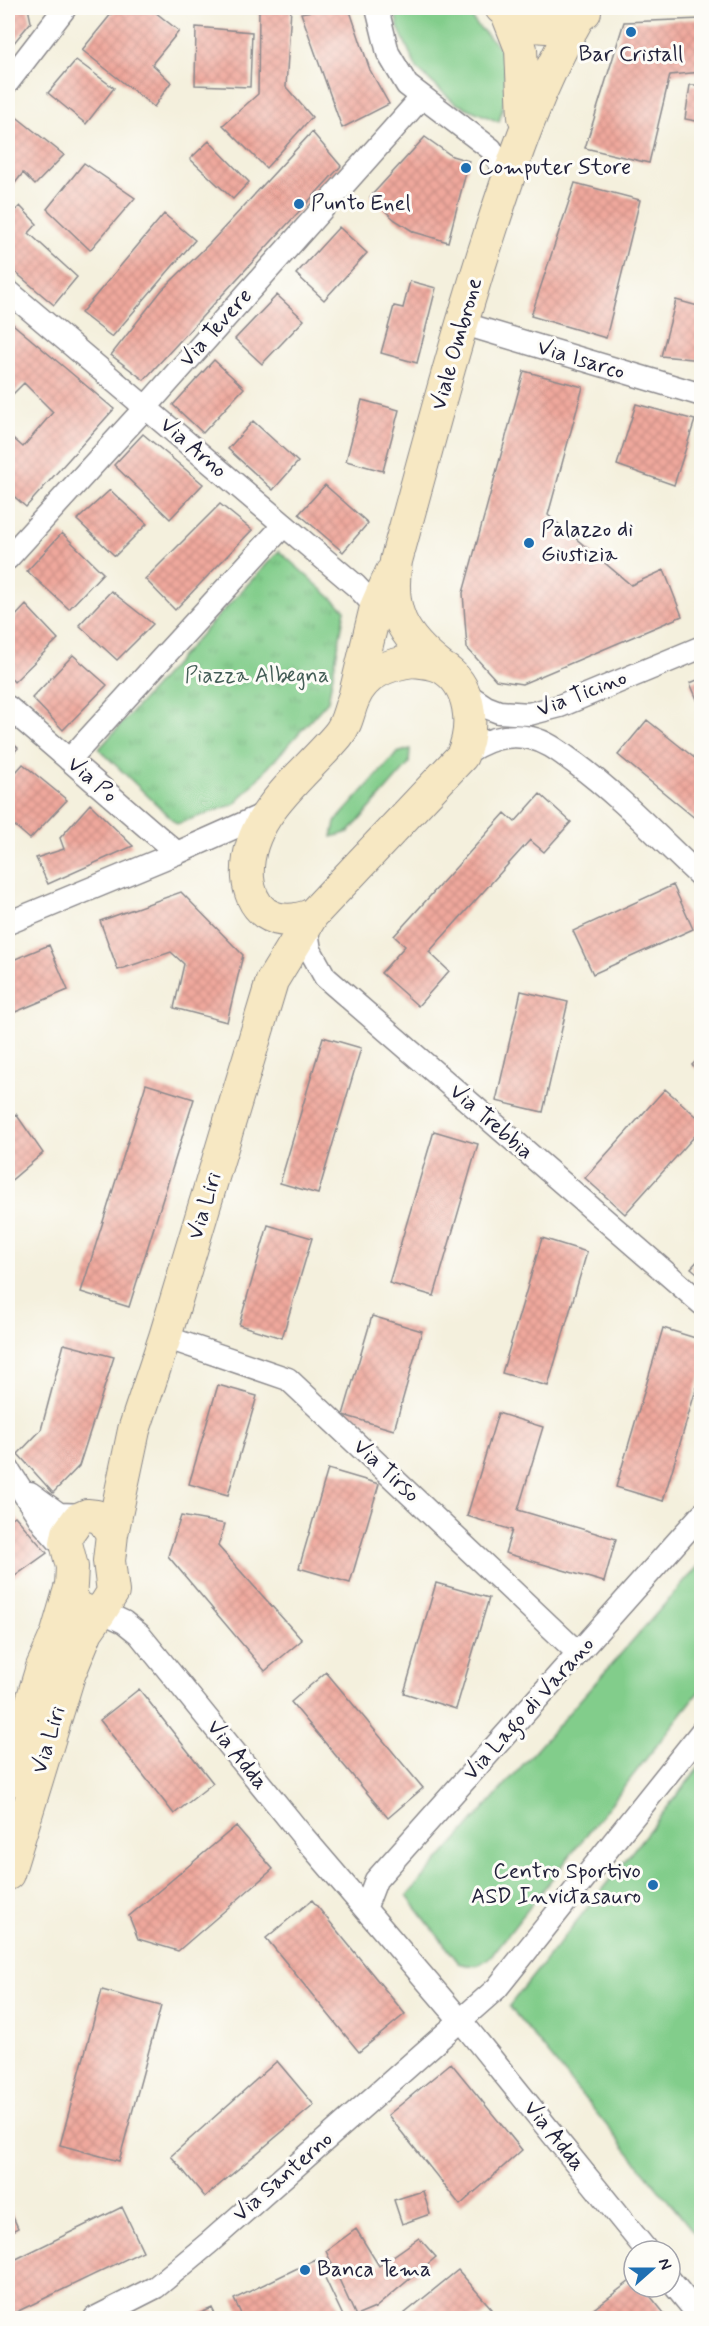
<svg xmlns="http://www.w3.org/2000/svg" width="709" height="2326" font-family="Mynerve,sans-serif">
  <defs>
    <pattern id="park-tufts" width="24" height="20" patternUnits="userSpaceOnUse" patternTransform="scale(1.5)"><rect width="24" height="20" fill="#82cd8b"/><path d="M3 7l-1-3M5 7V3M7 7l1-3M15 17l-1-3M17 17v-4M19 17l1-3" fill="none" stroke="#70b079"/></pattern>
    <pattern id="building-cross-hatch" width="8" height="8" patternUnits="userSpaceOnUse" patternTransform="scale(1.5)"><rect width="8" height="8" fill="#efa89c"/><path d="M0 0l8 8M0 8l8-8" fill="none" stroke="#cd9087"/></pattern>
  </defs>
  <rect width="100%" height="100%" fill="#fdfcf7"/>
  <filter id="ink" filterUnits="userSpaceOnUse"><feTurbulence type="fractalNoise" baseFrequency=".0167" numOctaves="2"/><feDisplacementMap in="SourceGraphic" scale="12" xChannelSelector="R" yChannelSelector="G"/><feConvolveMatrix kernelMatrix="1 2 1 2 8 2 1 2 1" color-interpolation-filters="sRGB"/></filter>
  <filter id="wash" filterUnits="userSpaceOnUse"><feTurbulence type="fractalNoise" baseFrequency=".008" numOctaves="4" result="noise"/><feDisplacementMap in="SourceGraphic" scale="24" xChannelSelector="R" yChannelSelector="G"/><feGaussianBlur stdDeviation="1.35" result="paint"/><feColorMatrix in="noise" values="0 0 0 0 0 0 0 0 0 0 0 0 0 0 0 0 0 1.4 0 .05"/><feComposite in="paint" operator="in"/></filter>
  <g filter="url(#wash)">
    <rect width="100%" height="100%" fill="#f4f0dd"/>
    <!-- green -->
    <path fill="#82cd8b" stroke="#527863" stroke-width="1.5" d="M395,8H467L476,24L499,47L505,64V97L499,122L455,103L417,69L398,27Z
      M410,749L409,764L349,832L332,837L335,822L397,753Z
      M701,1563V1689L492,1955C480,1966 474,1968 459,1963L407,1896Z
      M701,1765V2241L509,2006Z"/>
    <!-- park -->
    <path fill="url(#park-tufts)" stroke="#527863" stroke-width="1.5" d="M279,551L345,610L328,701L235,804L177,824L99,749L205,630Z"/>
    <g id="blocks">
      <!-- building -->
      <path fill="url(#building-cross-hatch)" d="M8,8H28L31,22L8,50Z
        M116,8H150L179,31L152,64L171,82L154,107L82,50Z
        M259,8H291L286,87L312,117L266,168L223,125L258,94Z
        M326,8H349L370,70L389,104L342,128L301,13Z
        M702,19V72L670,75L649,163L585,148L624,22Z
        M196,27L252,32L250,87L195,85Z
        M76,60L114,88L86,124L48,93Z
        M690,85H702V122L685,119Z
        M14,115L64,155L35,185L23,173L8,192V123Z
        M312,132L341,166L144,380L111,355L162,290L209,244Z
        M425,137L452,156L469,161L448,242L414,232L395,220L370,197Z
        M209,141L249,182L233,199L190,159Z
        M84,163L135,198L90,250L47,209Z
        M575,183L640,200L606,338L531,316Z
        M20,206L37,224L29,233L77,277L54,305L8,266V212L10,215Z
        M164,214L195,240L112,337L81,313Z
        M339,227L367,253L324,300L296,274Z
        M410,281L436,288L417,363L381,353L394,306L403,308Z
        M277,295L304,320L262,364L235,339Z
        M676,300L702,307V360L661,356Z
        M8,320L114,409L26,507L8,491V434L23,447L53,412L24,383L8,399Z
        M214,360L244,388L203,433L173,405Z
        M524,371L583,387L548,515L631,585L664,570L682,616L522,684L496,680L467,648L463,593Z
        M362,400L399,410L383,471L346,461Z
        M636,404L695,420L674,485L617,465Z
        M253,421L298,462L273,490L228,449Z
        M143,434L203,484L170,519L114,465Z
        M325,485L368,523L343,552L299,514Z
        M110,490L147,524L115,556L77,520Z
        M220,504L252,530L175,610L145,579Z
        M62,533L103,573L69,609L27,571Z
        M111,591L153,624L117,660L79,625Z
        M26,605L58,639L14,682L8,675V618L11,621Z
        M73,655L107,685L63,730L32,698Z
        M702,678V711L690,683Z
        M647,720L702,764V824L618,755Z
        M8,739L18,748L8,759Z
        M23,764L67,800L30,839L8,820V781Z
        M540,794L571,822L544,852L530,840L429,952L449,971L418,1006L381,973L405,946L394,936L505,813L515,822Z
        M90,804L133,846L48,884L36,858L64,849L60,838Z
        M673,885L693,929L593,974L573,931Z
        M181,892L243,955L227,1022L174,1008L184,964L171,952L118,970L100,921Z
        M49,945L68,990L8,1015V962Z
        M521,991L568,1002L543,1112L496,1101Z
        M323,1037L361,1048L318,1194L280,1183Z
        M702,1055V1073L692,1065Z
        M146,1084L194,1099L129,1307L81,1292Z
        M665,1089L702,1121V1128L625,1214L585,1178Z
        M16,1114L43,1153L8,1183V1121Z
        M434,1131L478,1144L434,1296L389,1283Z
        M268,1225L312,1238L282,1338L239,1325Z
        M542,1238L587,1252L548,1386L502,1373Z
        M702,1256V1277L691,1268Z
        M372,1316L422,1331L394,1430L343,1415Z
        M663,1328L702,1340V1369L663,1501L616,1487Z
        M64,1344L114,1357L79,1466L53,1493L18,1454L41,1430Z
        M218,1385L257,1396L228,1495L189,1484Z
        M498,1413L543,1427L518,1510L616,1539L604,1582L505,1553L512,1530L467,1516Z
        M328,1469L379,1484L350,1583L299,1568Z
        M15,1516L47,1553L8,1581V1521Z
        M181,1516L225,1524L218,1546L302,1640L265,1671L168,1556Z
        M436,1583L489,1598L456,1709L404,1693Z
        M326,1672L423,1788L388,1818L291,1702Z
        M139,1689L213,1783L174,1814L100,1720Z
        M236,1826L273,1869L178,1951L138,1939L129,1916Z
        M312,1900L405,2014L359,2052L266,1938Z
        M102,1990L161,2006L119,2161L60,2145Z
        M277,2061L314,2105L205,2197L171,2156Z
        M451,2063L522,2150L460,2205L388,2115Z
        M423,2191L430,2214L402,2224L394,2200Z
        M8,2206L18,2228L8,2233Z
        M122,2207L143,2251L8,2316V2263Z
        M356,2229L379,2266L419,2238L436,2257L375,2308L356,2316L326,2251Z
        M316,2259L344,2318H243L234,2299Z
        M458,2270L492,2309L481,2318H399Z
        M634,2278V2287H643L668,2318H582Z
        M212,2308L217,2318H190Z"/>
    </g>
  </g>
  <g filter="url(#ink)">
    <use href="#blocks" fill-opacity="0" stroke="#8b898c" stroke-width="1.5"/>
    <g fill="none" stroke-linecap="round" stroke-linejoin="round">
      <!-- street casing -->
      <g stroke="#8b898c" stroke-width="25">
        <path id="street" d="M377,8L388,53L407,85L491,149L508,176
          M8,82L65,8
          M8,291L356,586L376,607
          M461,323L702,395
          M8,558L146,407L422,97
          M462,691L486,707L499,712L529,714L560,706L702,647
          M8,707L177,853
          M462,756C483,741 505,732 531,738C548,742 561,753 575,763C621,797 660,839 702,878
          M69,760L283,526
          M8,923L177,853L269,812
          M306,925L310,950L325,977L702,1304
          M165,1337L288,1379L578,1653
          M8,1469L44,1525L68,1552
          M30,1493L59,1514L87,1515
          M101,1611L124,1622L139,1634L301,1834L461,2021L647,2251
          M365,1909L376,1880L702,1514
          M670,2280L701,2318
          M95,2318L156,2287L210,2242L497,1988L702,1731"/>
      </g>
      <!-- secondary casing -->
      <g stroke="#8b898c" stroke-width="34">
        <path id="secondary" d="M501,8C524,31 560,34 585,12
          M508,16L521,49L524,117
          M413,661C422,662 432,662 441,667C472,684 475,727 462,756L313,914C297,921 280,923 265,913C254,905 249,891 248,878C244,817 303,777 338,735C348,723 348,711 354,698C364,674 389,664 413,661Z
          M441,667C402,636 388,611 396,561C426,452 454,344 489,236C513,161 538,87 578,18
          M355,694L376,607L391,573
          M112,1534L134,1430L165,1337L272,981L313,914
          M8,1781L42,1667L57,1633L71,1585L72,1567L66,1543L68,1533L78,1519L87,1515L96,1516L104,1521L112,1534L109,1561L113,1592L101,1611C82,1615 69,1604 71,1585
          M8,1874L69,1675L87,1631L101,1611"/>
      </g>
      <!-- street -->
      <use href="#street" stroke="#fff" stroke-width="22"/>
      <!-- secondary -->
      <use href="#secondary" stroke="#f7e8c3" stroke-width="32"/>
    </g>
  </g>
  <!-- markers -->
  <g fill="#1f6fb2" stroke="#fdfcf7" stroke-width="2">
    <circle cx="631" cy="32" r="6"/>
    <circle cx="466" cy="168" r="6"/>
    <circle cx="299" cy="204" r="6"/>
    <circle cx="529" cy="543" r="6"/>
    <circle cx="653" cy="1885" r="6"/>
    <circle cx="305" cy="2270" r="6"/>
  </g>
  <g text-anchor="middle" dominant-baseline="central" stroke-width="6" stroke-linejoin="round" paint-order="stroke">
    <!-- poi labels -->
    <g font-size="22" fill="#22223b" stroke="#fdfcf7" text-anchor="start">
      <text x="631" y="55" text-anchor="middle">Bar Cristall</text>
      <text x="478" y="168">Computer Store</text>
      <text x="311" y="204">Punto Enel</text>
      <text x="541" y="530">Palazzo di<tspan x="541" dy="25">Giustizia</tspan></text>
      <text x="641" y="1872" text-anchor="end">Centro Sportivo<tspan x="641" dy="25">ASD Invictasauro</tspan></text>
      <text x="317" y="2270">Banca Tema</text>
    </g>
    <!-- street labels -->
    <g font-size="22" fill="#22223b" stroke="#fdfcf7">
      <text transform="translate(216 328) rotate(-48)">Via Tevere</text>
      <text transform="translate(457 344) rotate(-74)">Viale Ombrone</text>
      <text transform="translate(581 360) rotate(17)">Via Isarco</text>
      <text transform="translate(193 448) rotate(41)">Via Arno</text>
      <text transform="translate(582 694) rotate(-21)">Via Ticino</text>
      <text transform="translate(92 780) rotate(41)">Via Po</text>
      <text transform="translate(491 1122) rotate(41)">Via Trebbia</text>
      <text transform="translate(205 1206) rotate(-73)">Via Liri</text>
      <text transform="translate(386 1471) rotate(43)">Via Tirso</text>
      <text transform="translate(529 1709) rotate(-48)">Via Lago di Varano</text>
      <text transform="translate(49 1740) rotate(-73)">Via Liri</text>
      <text transform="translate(237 1755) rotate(51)">Via Adda</text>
      <text transform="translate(554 2136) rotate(51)">Via Adda</text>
      <text transform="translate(283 2177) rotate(-41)">Via Santerno</text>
    </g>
    <!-- park labels -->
    <g font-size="22" fill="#445e57" stroke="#fdfcf7">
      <text x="257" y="676">Piazza Albegna</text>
    </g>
  </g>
  <!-- margin -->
  <rect width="709" height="2326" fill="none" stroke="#fdfcf7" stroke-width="30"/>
  <!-- north arrow -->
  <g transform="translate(652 2269) rotate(69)"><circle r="28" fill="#fdfcf7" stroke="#a5a5ac" stroke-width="1.5"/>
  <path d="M0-4.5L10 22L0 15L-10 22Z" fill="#1f6fb2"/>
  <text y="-9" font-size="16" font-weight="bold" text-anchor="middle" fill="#22223b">N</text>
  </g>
</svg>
